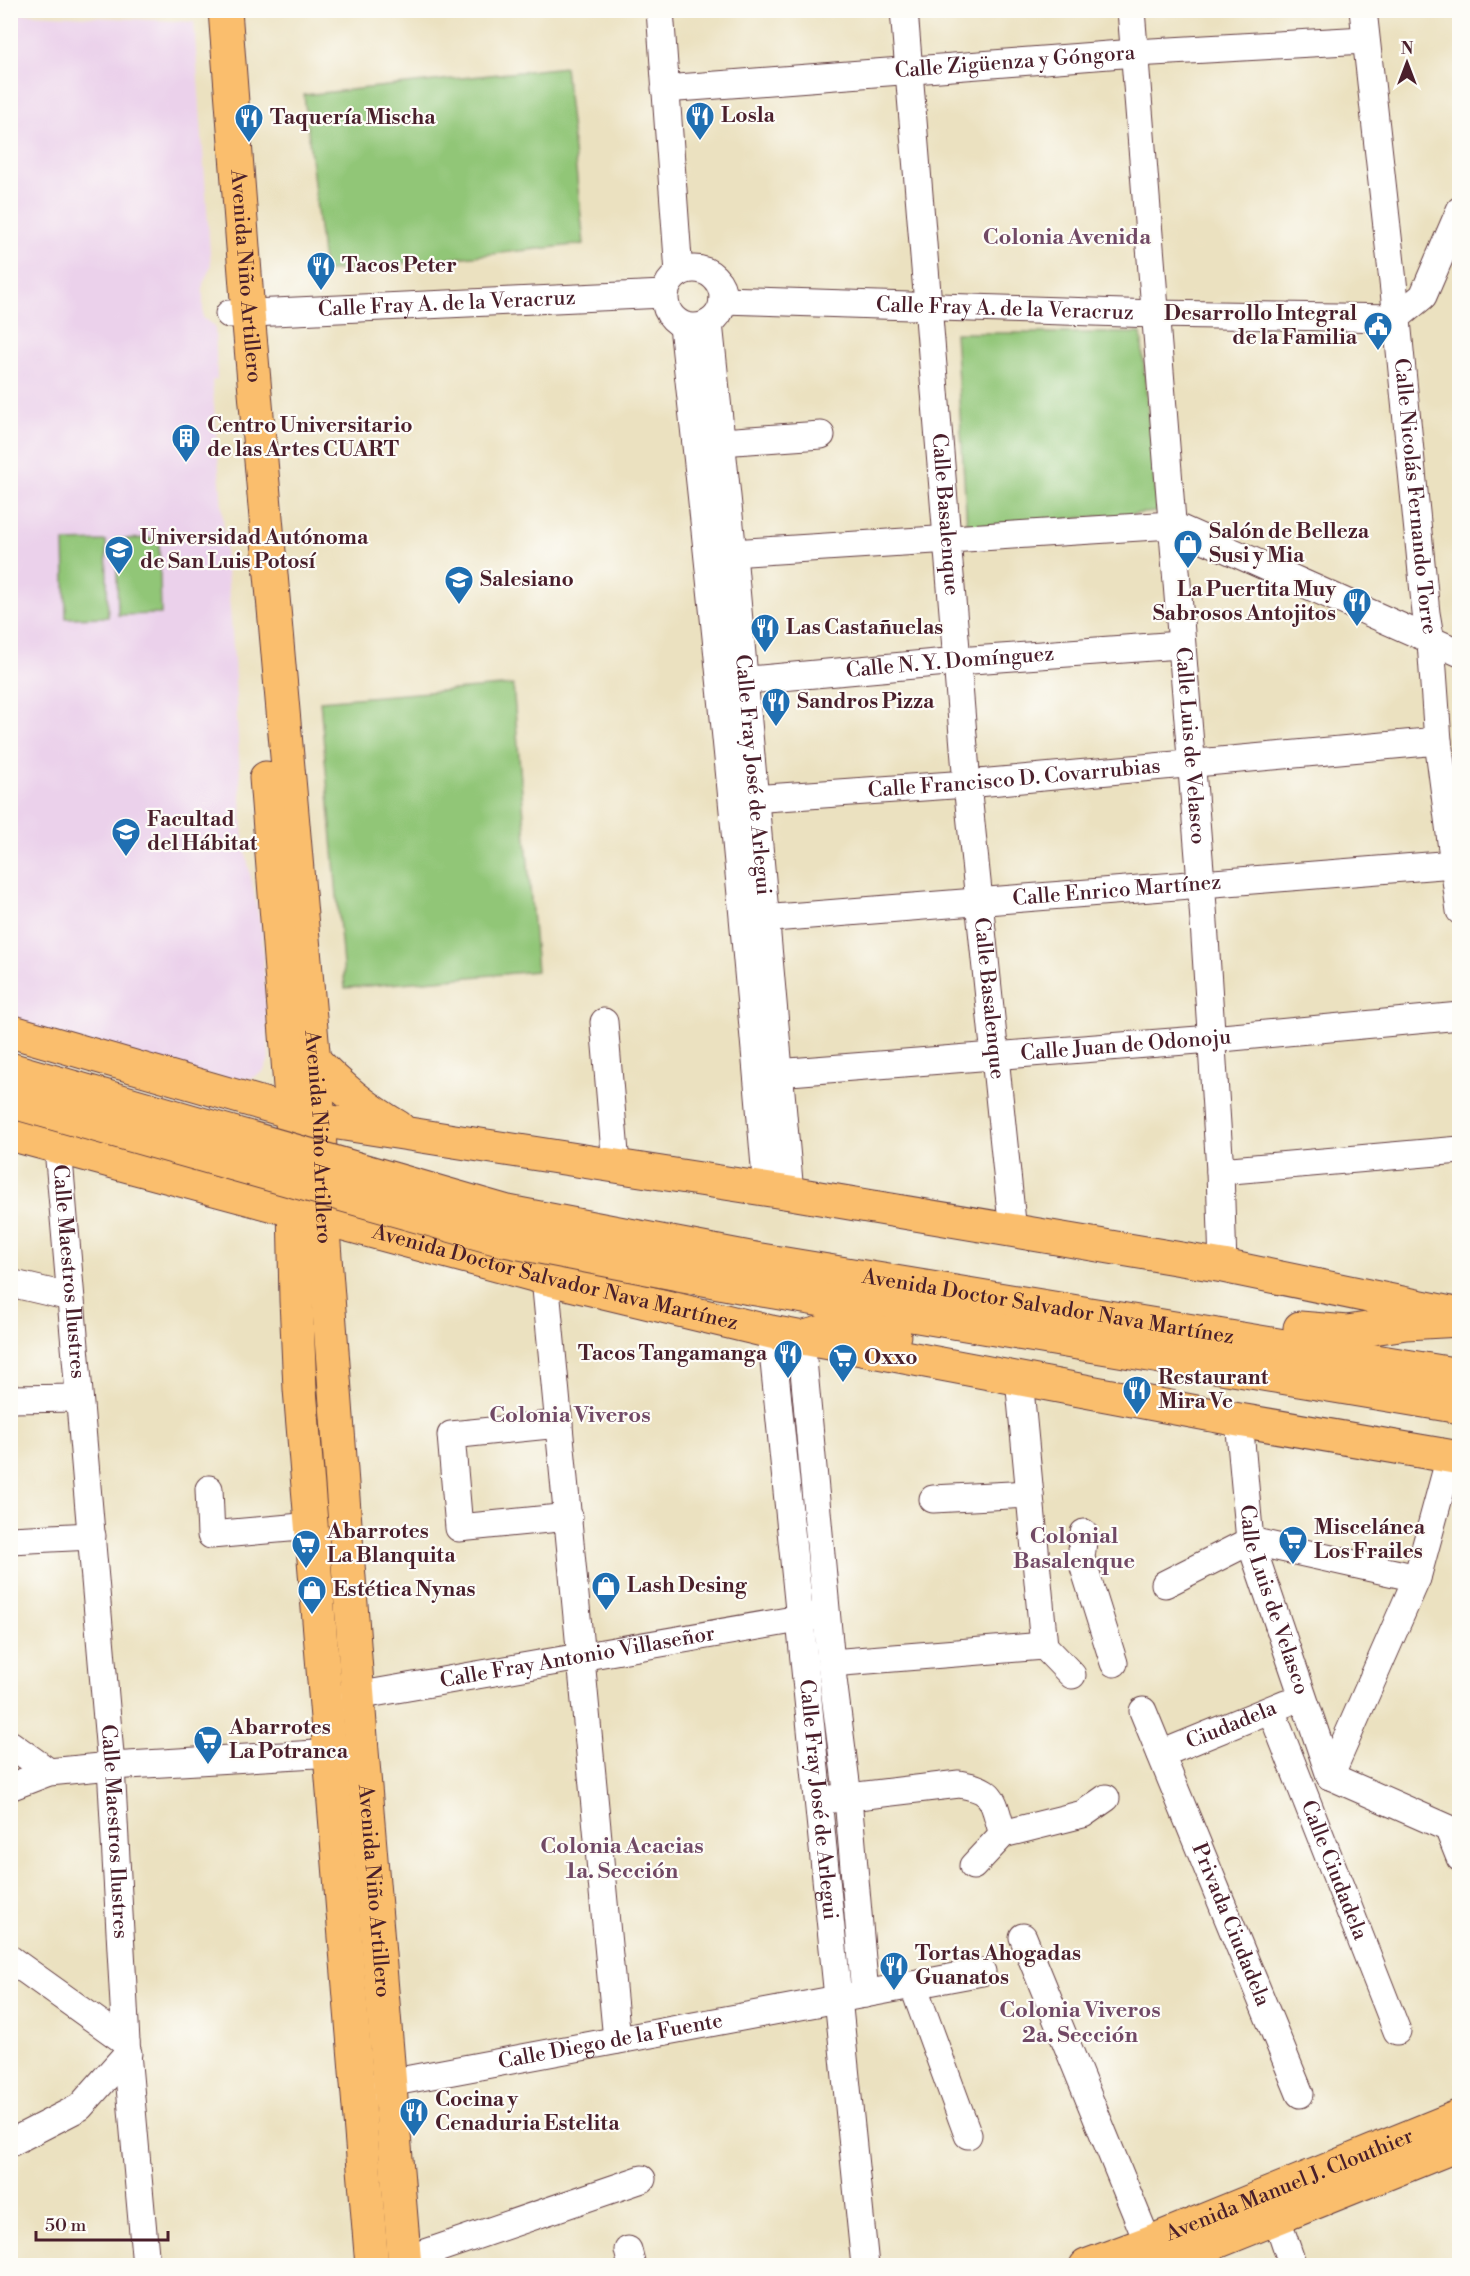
<svg xmlns="http://www.w3.org/2000/svg" width="1470" height="2276" font-family="'Libre Bodoni',serif">
  <rect width="100%" height="100%" fill="#fdfcf7"/>
  <filter id="ink" filterUnits="userSpaceOnUse"><feTurbulence type="fractalNoise" baseFrequency=".0167" numOctaves="2"/><feDisplacementMap in="SourceGraphic" scale="12" xChannelSelector="R" yChannelSelector="G"/><feConvolveMatrix kernelMatrix="1 2 1 2 8 2 1 2 1" color-interpolation-filters="sRGB"/></filter>
  <filter id="wash" filterUnits="userSpaceOnUse"><feTurbulence type="fractalNoise" baseFrequency=".008" numOctaves="4" result="noise"/><feDisplacementMap in="SourceGraphic" scale="24" xChannelSelector="R" yChannelSelector="G"/><feGaussianBlur stdDeviation="1.35" result="paint"/><feColorMatrix in="noise" values="0 0 0 0 0 0 0 0 0 0 0 0 0 0 0 0 0 1.4 0 .05"/><feComposite in="paint" operator="in"/></filter>
  <g filter="url(#wash)">
    <rect width="100%" height="100%" fill="#ebe1c0"/>
    <!-- built -->
    <path fill="#ebd1eb" d="M11,13L194,22L211,266L203,284V318L215,326L217,379L212,381L234,659L243,838L262,933L269,1060L263,1072L252,1078L237,1079L194,1072L11,1022Z"/>
    <!-- green -->
    <path fill="#91c677" stroke="#6e7251" stroke-width="1.5" d="M565,67L584,244L324,272L304,95Z
      M955,333H1141L1157,512L967,527Z
      M159,538L161,614L118,615L116,539Z
      M106,541L108,617L66,618L64,542Z
      M513,685L537,971L345,988L320,701Z"/>
  </g>
  <g filter="url(#ink)">
    <g fill="none" stroke-linecap="round" stroke-linejoin="round">
      <!-- minor casing -->
      <g stroke="#623c41" stroke-width="29">
        <g id="minor">
          <path d="M660,10L679,273"/>
          <path id="s1" d="M904,10L967,784L1013,1232"/>
          <path id="s2" d="M1131,10L1203,907L1220,1171L1223,1266"/>
          <path id="s3" d="M1363,10L1395,300L1426,613L1431,642L1438,741L1460,911"/>
          <path id="s4" d="M665,89L1135,53L1365,40"/>
          <circle cx="694" cy="298" r="29"/>
          <path id="s5" d="M723,300L1155,314L1396,318L1423,296L1460,210"/>
          <path id="s6" d="M229,314L664,294"/>
          <path id="s7" d="M709,323L733,554L790,1193"/>
          <path d="M683,326C715,614 743,902 767,1190"/>
          <path d="M721,442L821,435"/>
          <path d="M715,554L1172,525L1460,653"/>
          <path id="s8" d="M727,682L958,661L1180,645"/>
          <path id="s9" d="M737,800L967,784L1438,741"/>
          <path id="s10" d="M748,920L1454,864L1460,856"/>
          <path d="M604,1022L616,1165"/>
          <path id="s11" d="M764,1074L1211,1039L1460,1016"/>
          <path id="s12" d="M58,1148L111,1766L126,2042L146,2266"/>
          <path d="M1220,1171L1460,1150"/>
          <path d="M545,1278C570,1532 592,1786 617,2040"/>
          <path d="M10,1283L70,1297"/>
          <path id="s13" d="M771,1332L865,2266"/>
          <path d="M801,1338L831,1663L848,1798L865,1994"/>
          <path d="M1019,1378L1044,1646"/>
          <path d="M10,1399L79,1398"/>
          <path id="s14" d="M1239,1420L1250,1541L1330,1776"/>
          <path d="M559,1424L451,1435L459,1528L569,1517"/>
          <path d="M209,1489L211,1535L312,1526"/>
          <path d="M933,1499L1030,1494"/>
          <path d="M1084,1533L1081,1558L1114,1663"/>
          <path d="M10,1540L92,1536"/>
          <path d="M1165,1584L1250,1541L1417,1578"/>
          <path d="M1044,1646L1072,1675"/>
          <path d="M831,1663L1044,1646"/>
          <path id="s15" d="M339,1699L816,1616"/>
          <path id="s16" d="M1271,1710L1397,2031"/>
          <path id="s17" d="M1143,1711L1300,2094"/>
          <path d="M10,1744L49,1772"/>
          <path id="s18" d="M1161,1754L1286,1703"/>
          <path d="M1330,1776L1417,1578L1450,1457"/>
          <path d="M1330,1776L1448,1828L1460,1858"/>
          <path d="M10,1787L49,1772L111,1766L351,1752"/>
          <path d="M832,1799L959,1784C997,1790 992,1801 1003,1834"/>
          <path d="M973,1866L1003,1834L1083,1814L1106,1798"/>
          <path d="M1023,1937L1148,2243"/>
          <path d="M10,1959L126,2042"/>
          <path d="M913,1985L968,2135"/>
          <path id="s19" d="M371,2088L389,2083L982,1972"/>
          <path d="M10,2143L80,2107L128,2053"/>
          <path d="M1277,2219L1293,2266"/>
          <path d="M628,2250L632,2266"/>
          <path d="M405,2260L642,2179"/>
        </g>
      </g>
      <!-- major casing -->
      <g stroke="#623c41" stroke-width="35">
        <g id="major">
          <path id="s20" d="M225,10L248,313L319,1120L322,1217L362,1751L405,2266"/>
          <path d="M266,778L292,1112L296,1300L300,1389L372,2266"/>
          <path d="M10,1031L319,1120L790,1193L1223,1266L1460,1315"/>
          <path d="M313,1059C340,1087 364,1107 398,1127"/>
          <path id="s21" d="M10,1134L545,1278L771,1332L1239,1420L1460,1458"/>
          <path id="s22" d="M1086,2266L1148,2243L1460,2116"/>
          <path d="M1157,2266L1460,2144"/>
        </g>
      </g>
      <!-- highway casing -->
      <g stroke="#623c41" stroke-width="35">
        <g id="highway">
          <path id="s23" d="M755,1259L1460,1375"/>
          <path d="M750,1288L1460,1407"/>
          <path d="M1300,1328L1347,1332L1406,1323L1460,1320"/>
          <path d="M801,1338L830,1330L851,1328L894,1335"/>
        </g>
      </g>
      <!-- minor -->
      <use href="#minor" stroke="#fff" stroke-width="27"/>
      <!-- major -->
      <use href="#major" stroke="#fabe6d" stroke-width="33"/>
      <!-- highway -->
      <use href="#highway" stroke="#fabe6d" stroke-width="33"/>
      <!-- highway-bridge casing -->
      <g stroke="#623c41" stroke-width="35" stroke-linecap="butt">
        <path id="highway-bridge" d="M10,1069L508,1212L755,1259
          M10,1101L499,1239L750,1288"/>
      </g>
      <!-- highway-bridge -->
      <use href="#highway-bridge" stroke="#fabe6d" stroke-width="33"/>
    </g>
  </g>
  <!-- icons -->
  <defs>
    <g id="restaurant-pin" transform="scale(1.5)"><path d="M0 17L-7.5 6A9.5 9.5 0 1 1 7.5 6Z" fill="#1f6fb2" stroke="#fdfcf7"/><path d="M-5-6h1v4h1v-4h1v4h1v-4h1v5L-1.5 .5V6h-2V.5L-5-1ZM5-6V6H3V1.5H1.5Q1.5-4 5-6Z" fill="#fff"/></g>
    <g id="civic-pin" transform="scale(1.5)"><path d="M0 17L-7.5 6A9.5 9.5 0 1 1 7.5 6Z" fill="#1f6fb2" stroke="#fdfcf7"/><path d="M-.6-6.5H3V-4.5H.6V-3L4-1V1h2V6H-6V1h2V-1L-.6-3ZM-1.2 2.5V6h2.4V2.5Z" fill="#fff"/></g>
    <g id="building-pin" transform="scale(1.5)"><path d="M0 17L-7.5 6A9.5 9.5 0 1 1 7.5 6Z" fill="#1f6fb2" stroke="#fdfcf7"/><path d="M-4-6H4V6H1V3H-1V6H-4ZM-2.5-4.3h1.7v1.8h-1.7ZM.8-4.3h1.7v1.8H.8ZM-2.5-1h1.7V.8h-1.7ZM.8-1h1.7V.8H.8Z" fill="#fff"/></g>
    <g id="shop-pin" transform="scale(1.5)"><path d="M0 17L-7.5 6A9.5 9.5 0 1 1 7.5 6Z" fill="#1f6fb2" stroke="#fdfcf7"/><path d="M-5-2.5h2.3a2.7 3.5 0 0 1 5.4 0H5L5.5 6h-11ZM-1.5-2.5h3a1.5 2.3 0 0 0-3 0Z" fill="#fff"/></g>
    <g id="university-pin" transform="scale(1.5)"><path d="M0 17L-7.5 6A9.5 9.5 0 1 1 7.5 6Z" fill="#1f6fb2" stroke="#fdfcf7"/><path d="M0-5L7-2L0 1L-7-2ZM-4 1L0 2.5L4 1V4Q0 6-4 4Z" fill="#fff"/></g>
    <g id="school-pin" transform="scale(1.5)"><path d="M0 17L-7.5 6A9.5 9.5 0 1 1 7.5 6Z" fill="#1f6fb2" stroke="#fdfcf7"/><path d="M0-5L7-2L0 1L-7-2ZM-4 1L0 2.5L4 1V4Q0 6-4 4Z" fill="#fff"/></g>
    <g id="supermarket-pin" transform="scale(1.5)"><path d="M0 17L-7.5 6A9.5 9.5 0 1 1 7.5 6Z" fill="#1f6fb2" stroke="#fdfcf7"/><path d="M-6-5.5h2.5l.6 2H6L4.5 2H-2.5L-4.4-4H-6ZM-1.5 3.2a1.3 1.3 0 1 0 .1 0ZM3 3.2a1.3 1.3 0 1 0 .1 0Z" fill="#fff"/></g>
  </defs>
  <g fill-rule="evenodd">
    <use href="#restaurant-pin" x="700" y="116"/>
    <use href="#restaurant-pin" x="249" y="118"/>
    <use href="#restaurant-pin" x="321" y="266"/>
    <use href="#civic-pin" x="1378" y="326"/>
    <use href="#building-pin" x="186" y="438"/>
    <use href="#shop-pin" x="1188" y="544"/>
    <use href="#university-pin" x="119" y="550"/>
    <use href="#school-pin" x="459" y="580"/>
    <use href="#restaurant-pin" x="1357" y="602"/>
    <use href="#restaurant-pin" x="765" y="628"/>
    <use href="#restaurant-pin" x="776" y="702"/>
    <use href="#university-pin" x="126" y="832"/>
    <use href="#restaurant-pin" x="788" y="1354"/>
    <use href="#supermarket-pin" x="843" y="1358"/>
    <use href="#restaurant-pin" x="1137" y="1390"/>
    <use href="#supermarket-pin" x="1293" y="1540"/>
    <use href="#supermarket-pin" x="306" y="1544"/>
    <use href="#shop-pin" x="606" y="1586"/>
    <use href="#shop-pin" x="312" y="1590"/>
    <use href="#supermarket-pin" x="208" y="1740"/>
    <use href="#restaurant-pin" x="894" y="1966"/>
    <use href="#restaurant-pin" x="414" y="2112"/>
  </g>
  <g text-anchor="middle" dominant-baseline="central" stroke-width="4.5" stroke-linejoin="round" paint-order="stroke">
    <!-- street labels -->
    <g font-size="21" fill="#4a1f2b" stroke="#fdfcf7">
      <text stroke="none"><textPath href="#s4" startOffset="351">Calle Zigüenza y Góngora</textPath></text>
      <text stroke="none"><textPath href="#s20" startOffset="267">Avenida Niño Artillero</textPath></text>
      <text stroke="none"><textPath href="#s6" startOffset="218">Calle Fray A. de la Veracruz</textPath></text>
      <text stroke="none"><textPath href="#s5" startOffset="282">Calle Fray A. de la Veracruz</textPath></text>
      <text stroke="none"><textPath href="#s3" startOffset="489">Calle Nicolás Fernando Torre</textPath></text>
      <text stroke="none"><textPath href="#s1" startOffset="506">Calle Basalenque</textPath></text>
      <text stroke="none"><textPath href="#s8" startOffset="224">Calle N. Y. Domínguez</textPath></text>
      <text stroke="none"><textPath href="#s2" startOffset="738">Calle Luis de Velasco</textPath></text>
      <text stroke="none"><textPath href="#s7" startOffset="454">Calle Fray José de Arlegui</textPath></text>
      <text stroke="none"><textPath href="#s9" startOffset="278">Calle Francisco D. Covarrubias</textPath></text>
      <text stroke="none"><textPath href="#s10" startOffset="370">Calle Enrico Martínez</textPath></text>
      <text stroke="none"><textPath href="#s1" startOffset="992">Calle Basalenque</textPath></text>
      <text stroke="none"><textPath href="#s11" startOffset="363">Calle Juan de Odonoju</textPath></text>
      <text stroke="none"><textPath href="#s20" startOffset="1131">Avenida Niño Artillero</textPath></text>
      <text stroke="none"><textPath href="#s12" startOffset="124">Calle Maestros Ilustres</textPath></text>
      <text stroke="none"><textPath href="#s21" startOffset="564">Avenida Doctor Salvador Nava Martínez</textPath></text>
      <text stroke="none"><textPath href="#s23" startOffset="297">Avenida Doctor Salvador Nava Martínez</textPath></text>
      <text stroke="none"><textPath href="#s14" startOffset="184">Calle Luis de Velasco</textPath></text>
      <text stroke="none"><textPath href="#s15" startOffset="242">Calle Fray Antonio Villaseñor</textPath></text>
      <text stroke="none"><textPath href="#s18" startOffset="76">Ciudadela</textPath></text>
      <text stroke="none"><textPath href="#s13" startOffset="470">Calle Fray José de Arlegui</textPath></text>
      <text stroke="none"><textPath href="#s12" startOffset="686">Calle Maestros Ilustres</textPath></text>
      <text stroke="none"><textPath href="#s16" startOffset="172">Calle Ciudadela</textPath></text>
      <text stroke="none"><textPath href="#s20" startOffset="1887">Avenida Niño Artillero</textPath></text>
      <text stroke="none"><textPath href="#s17" startOffset="231">Privada Ciudadela</textPath></text>
      <text stroke="none"><textPath href="#s19" startOffset="244">Calle Diego de la Fuente</textPath></text>
      <text stroke="none"><textPath href="#s22" startOffset="219">Avenida Manuel J. Clouthier</textPath></text>
    </g>
    <!-- poi labels -->
    <g font-size="21" font-weight="bold" fill="#4a1f2b" stroke="#fdfcf7" text-anchor="start">
      <text x="721" y="116">Losla</text>
      <text x="270" y="118">Taquería Mischa</text>
      <text x="342" y="266">Tacos Peter</text>
      <text x="1357" y="314" text-anchor="end">Desarrollo Integral<tspan x="1357" dy="24">de la Familia</tspan></text>
      <text x="207" y="426">Centro Universitario<tspan x="207" dy="24">de las Artes CUART</tspan></text>
      <text x="1209" y="532">Salón de Belleza<tspan x="1209" dy="24">Susi y Mia</tspan></text>
      <text x="140" y="538">Universidad Autónoma<tspan x="140" dy="24">de San Luis Potosí</tspan></text>
      <text x="480" y="580">Salesiano</text>
      <text x="1336" y="590" text-anchor="end">La Puertita Muy<tspan x="1336" dy="24">Sabrosos Antojitos</tspan></text>
      <text x="786" y="628">Las Castañuelas</text>
      <text x="797" y="702">Sandros Pizza</text>
      <text x="147" y="820">Facultad<tspan x="147" dy="24">del Hábitat</tspan></text>
      <text x="767" y="1354" text-anchor="end">Tacos Tangamanga</text>
      <text x="864" y="1358">Oxxo</text>
      <text x="1158" y="1378">Restaurant<tspan x="1158" dy="24">Mira Ve</tspan></text>
      <text x="1314" y="1528">Miscelánea<tspan x="1314" dy="24">Los Frailes</tspan></text>
      <text x="327" y="1532">Abarrotes<tspan x="327" dy="24">La Blanquita</tspan></text>
      <text x="627" y="1586">Lash Desing</text>
      <text x="333" y="1590">Estética Nynas</text>
      <text x="229" y="1728">Abarrotes<tspan x="229" dy="24">La Potranca</tspan></text>
      <text x="915" y="1954">Tortas Ahogadas<tspan x="915" dy="24">Guanatos</tspan></text>
      <text x="435" y="2100">Cocina y<tspan x="435" dy="24">Cenaduria Estelita</tspan></text>
    </g>
    <!-- neighbourhood labels -->
    <g font-size="22" font-weight="bold" fill="#714965" stroke="#fdfcf7">
      <text x="1067" y="237">Colonia Avenida</text>
      <text x="570" y="1415">Colonia Viveros</text>
      <text x="1074" y="1536">Colonial<tspan x="1074" dy="25">Basalenque</tspan></text>
      <text x="622" y="1846">Colonia Acacias<tspan x="622" dy="25">1a. Sección</tspan></text>
      <text x="1080" y="2010">Colonia Viveros<tspan x="1080" dy="25">2a. Sección</tspan></text>
    </g>
  </g>
  <!-- margin -->
  <rect width="1470" height="2276" fill="none" stroke="#fdfcf7" stroke-width="36"/>
  <!-- north arrow -->
  <g transform="translate(1407 63)" stroke="#fdfcf7" stroke-width="4.5" paint-order="stroke">
  <path d="M0-4.5L10 22L0 15L-10 22Z" fill="#4a1f2b"/>
  <text y="-9" font-size="16" font-weight="bold" text-anchor="middle" fill="#4a1f2b">N</text>
  </g>
  <!-- scale -->
  <path d="M36 2231v9h132v-9" fill="none" stroke="#4a1f2b" stroke-width="3"/>
  <text x="45" y="2231" font-size="18" fill="#4a1f2b" stroke="#fdfcf7" stroke-width="4.5" paint-order="stroke">50 m</text>
</svg>
